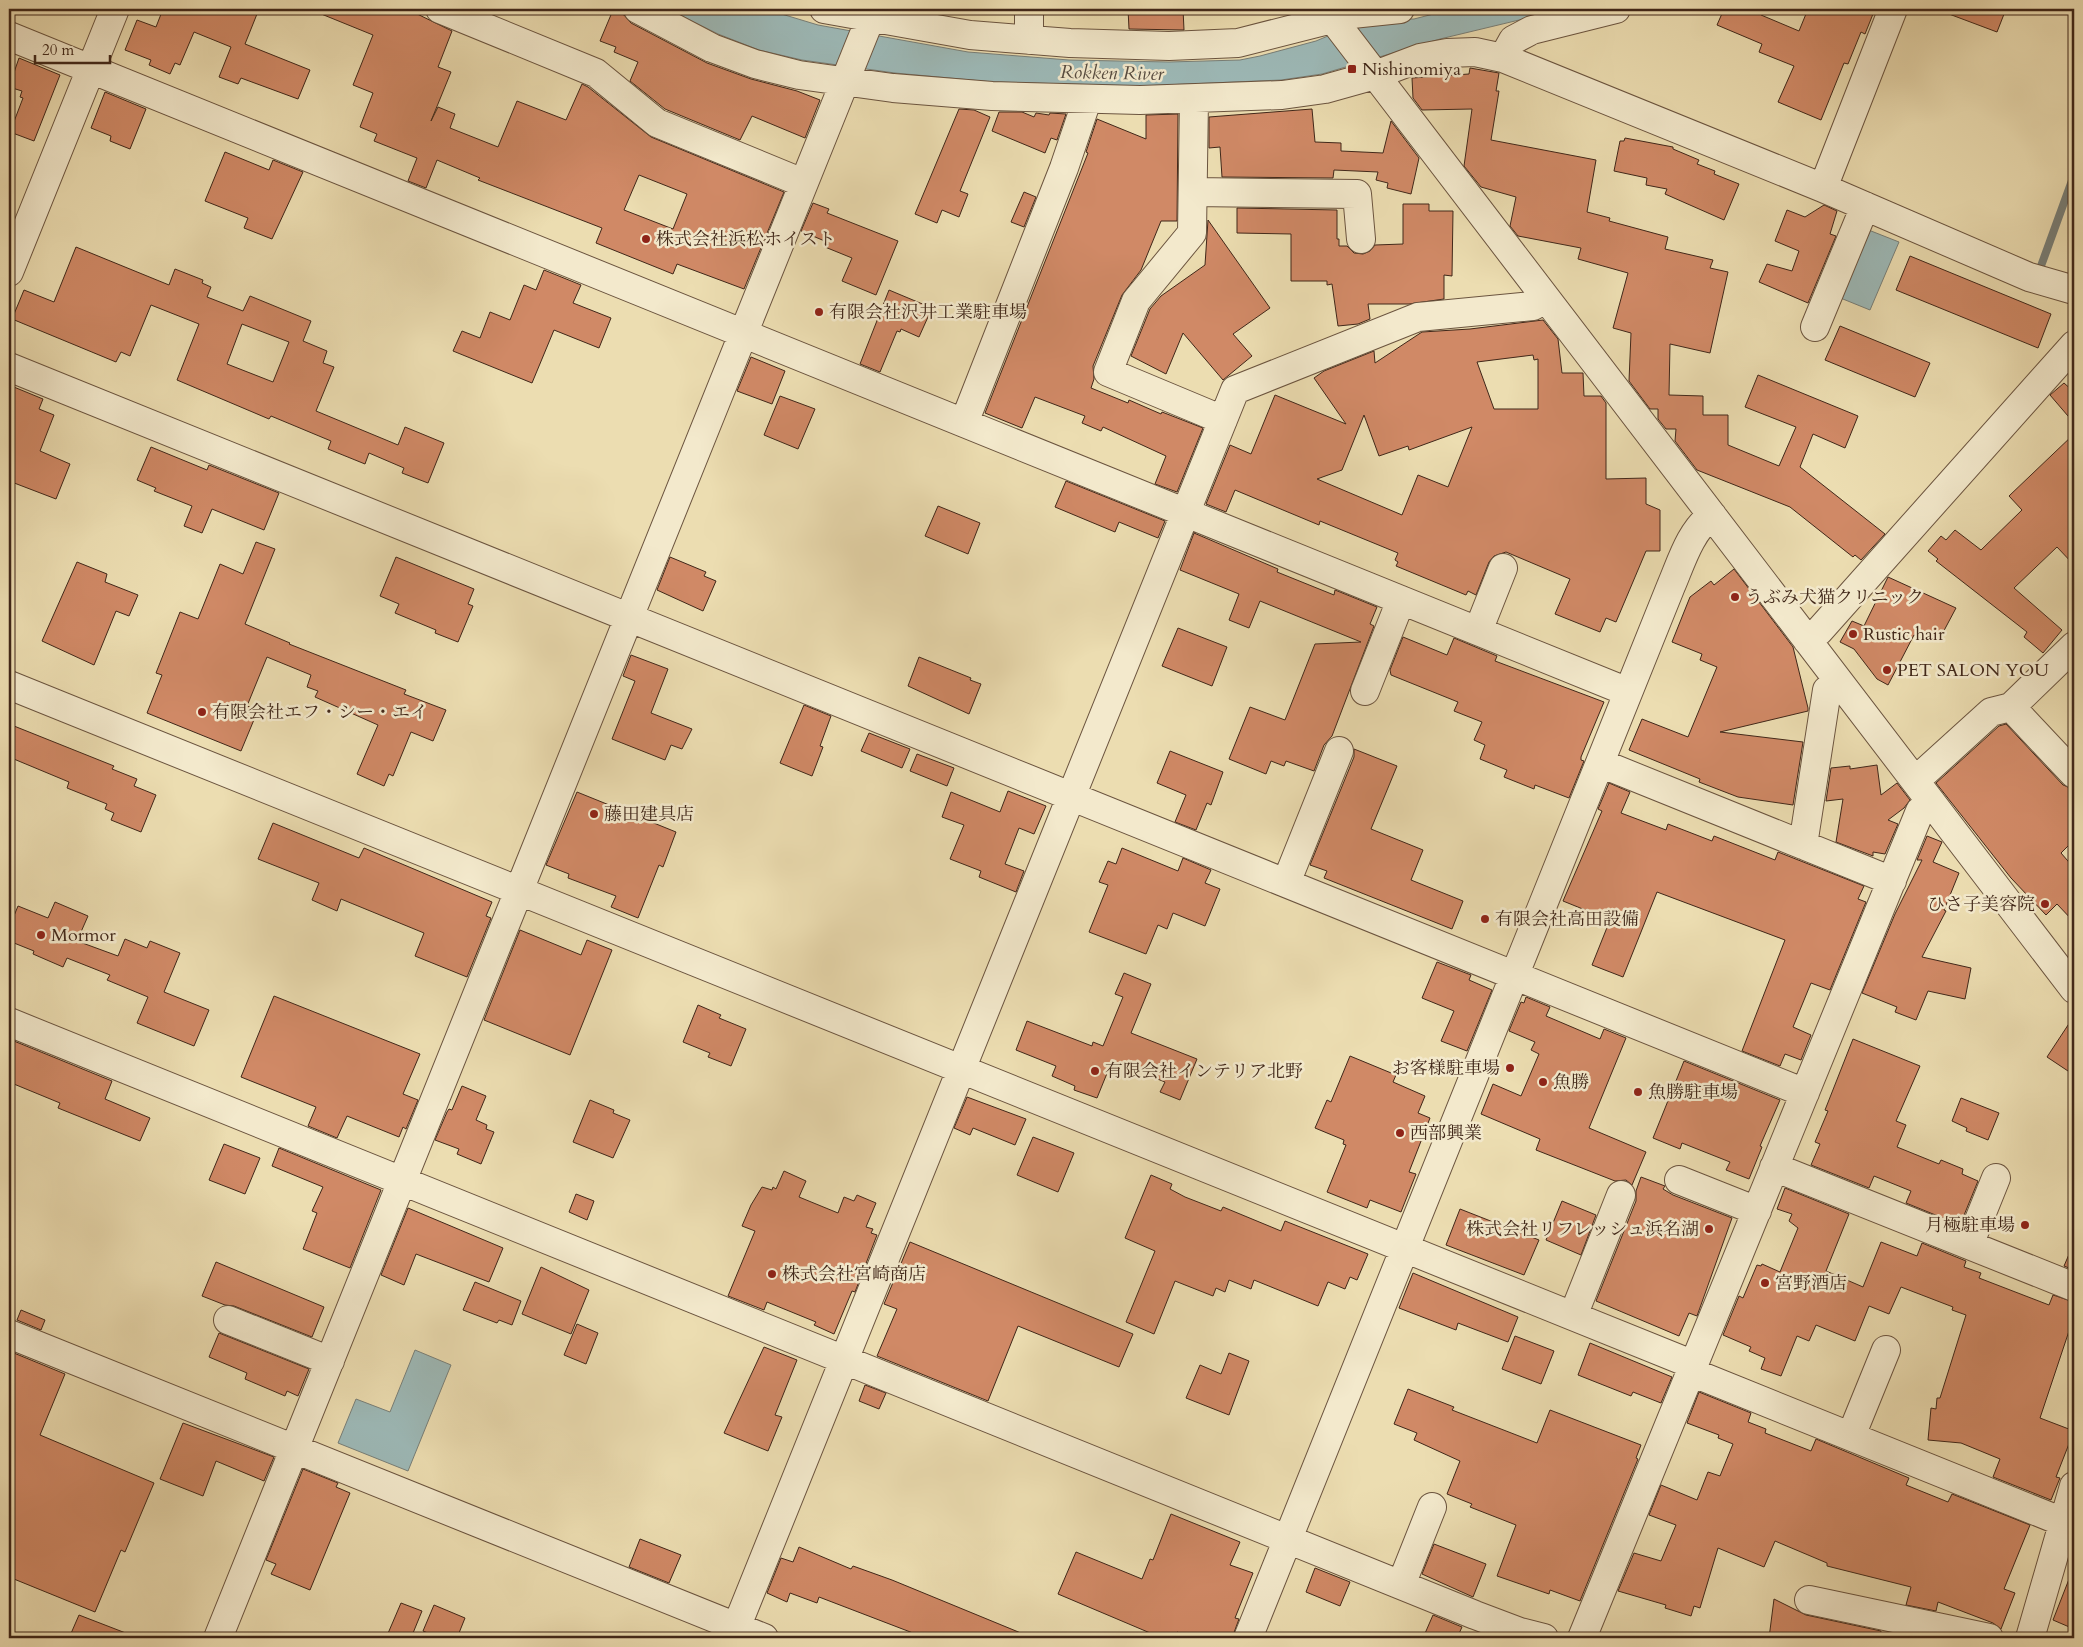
<svg xmlns="http://www.w3.org/2000/svg" width="2083" height="1647" font-family="Cardo,'Noto Serif JP',serif">
  <rect width="100%" height="100%" fill="#ecddb1"/>
  <filter id="stains"><feTurbulence type="fractalNoise" baseFrequency=".004" numOctaves="4"/><feColorMatrix values="0 0 0 0 .2 0 0 0 0 .09 0 0 0 0 .02 0 0 0 .5 -.17"/></filter>
  <radialGradient id="worn" r=".72"><stop offset=".6" stop-color="#630" stop-opacity="0"/><stop offset="1" stop-color="#630" stop-opacity=".3"/></radialGradient>
  <!-- water -->
  <path fill="#9db9b7" stroke="#787f78" d="M668,9H765L818,25L968,52L1069,60L1169,62L1240,60L1260,56L1316,41L1366,20L1414,19L1453,9H1565L1440,39L1322,74L1281,80L1140,86L993,82L895,73L802,60L759,50L718,34Z
    M1866,229L1899,242L1870,310L1838,297Z
    M415,1350L451,1365L408,1471L338,1443L356,1399L390,1412Z"/>
  <g fill="none" stroke-linecap="round" stroke-linejoin="round">
    <!-- stream -->
    <path stroke="#787f78" stroke-width="8" d="M2041,266L2074,175"/>
  </g>
  <!-- building -->
  <path fill="#d08966" stroke="#402719" fill-rule="evenodd" d="M163,9H259L245,44L310,70L298,99L241,78L238,84L219,77L231,47L194,32L180,65L175,63L170,74L149,65L151,60L125,50L137,20L156,27Z
    M309,9H407L452,31L438,67L451,72L431,121L438,107L455,114L450,128L498,147L517,101L566,120L582,84L588,87L651,137L784,192L744,289L677,264L673,274L596,243L602,228L478,180L480,178L437,160L426,188L408,181L417,158L374,141L377,134L360,127L373,93L353,85L373,35ZM639,175L687,194L673,229L624,210Z
    M1128,9H1183L1184,30L1129,29Z
    M1724,9H1763L1761,15L1799,31L1808,9H1875L1865,34L1861,32L1848,64L1844,63L1821,120L1778,102L1794,66L1759,52L1762,44L1717,25Z
    M1941,9H2006L1997,32L1941,11Z
    M613,10L624,15L631,23L707,63L751,79L797,91L820,100L805,138L752,116L740,140L665,109L630,81L638,62L614,52L616,47L600,41Z
    M19,58L60,75L34,141L10,132L23,98L20,97L22,91L9,87Z
    M1470,68L1499,73L1496,91H1499L1491,140L1596,160L1587,212L1610,218L1609,221L1668,237L1665,249L1713,260L1710,268L1728,272L1710,353L1670,344L1669,395L1703,396V415H1728V445L1779,466L1796,427L1745,407L1758,375L1858,416L1845,448L1813,434L1800,467L1885,534L1861,560L1855,555L1853,557L1790,507L1697,470L1675,441L1676,429H1666L1658,419V409H1650L1629,381L1631,333L1613,328L1628,273L1578,259L1581,248L1518,236L1510,226L1516,197L1481,187L1464,166L1472,109L1422,110L1413,98L1412,78L1469,74Z
    M105,92L146,109L130,149L110,141L111,136L91,128Z
    M959,109L974,110L990,117L960,191L968,194L959,217L942,210L937,223L915,214Z
    M1312,109L1315,142L1341,143V151L1383,153L1391,121L1419,158L1411,194L1387,188L1388,183L1376,180L1378,172L1334,170L1333,178L1222,177L1220,147L1209,148V117Z
    M999,112H1022L1034,117L1036,113L1049,115L1050,113L1066,114L1057,140L1051,138L1045,153L992,131Z
    M1178,114L1177,221H1161L1141,270L1122,295L1093,366L1094,379L1091,388L1128,403L1129,400L1161,414L1162,412L1203,428L1177,492L1155,484L1166,456L1103,427L1101,431L1082,423L1085,416L1035,397L1022,428L985,413L1088,153L1086,152L1097,119L1146,139V115Z
    M1625,138L1673,147V149L1699,160L1697,164L1715,171L1714,174L1739,184L1724,220L1665,194L1667,189L1646,185L1647,178L1614,171L1620,141H1624Z
    M225,152L269,170L273,160L303,172L272,239L244,228L248,218L205,201Z
    M1024,192L1036,197L1024,227L1011,222Z
    M813,203L829,209L827,213L898,241L876,295L842,281L852,258L825,247L827,242L801,231Z
    M1403,204H1429V211H1453L1452,276L1444,275V299L1409,304H1368L1370,319L1358,324L1338,326L1332,284L1327,285V281H1291V234L1237,233V208L1337,210V239H1339V246H1347L1354,253L1363,254L1370,251L1375,245L1403,244Z
    M1824,205L1837,211L1830,234L1836,236L1808,303L1759,282L1767,264L1792,271L1799,251L1775,241L1787,210L1805,217Z
    M1208,220L1270,308L1233,334L1252,356L1223,380L1183,333L1166,374L1131,356L1150,309L1161,296L1205,265Z
    M76,247L169,285L175,269L203,280L202,283L211,287L207,297L243,311L250,296L311,321L303,341L327,351L323,363L334,367L316,411L398,445L405,427L444,443L428,483L402,473L404,468L369,453L365,464L328,449L331,441L271,416L269,419L177,380L199,324L151,305L130,356L121,352L116,362L12,319L24,290L54,302ZM242,324L289,342L273,382L227,364Z
    M1910,256L2051,314L2038,348L1896,290Z
    M544,270L581,285L573,303L611,318L599,348L554,330L532,383L453,351L462,331L480,338L490,312L510,320L524,285L536,290Z
    M889,290L932,308L919,337L901,329L900,332L897,331L880,372L860,364Z
    M1543,320L1558,339L1562,373H1583L1584,396H1601L1606,403V479L1646,478V504L1660,510V551H1646L1616,622L1606,618L1600,632L1555,614L1570,579L1506,552L1494,556L1489,562L1476,595L1468,591L1466,595L1396,566L1398,562L1395,560L1398,553L1320,521L1319,525L1235,490L1226,512L1206,504L1230,445L1251,454L1275,395L1346,424L1314,378L1324,371L1374,351L1375,363L1422,332L1470,329ZM1533,355L1534,360L1538,359V409H1494L1477,362ZM1364,415L1379,456L1408,446L1409,450L1472,427L1448,487L1418,475L1402,515L1317,479L1342,470Z
    M1840,326L1930,363L1915,397L1825,360Z
    M751,357L785,371L772,404L737,391Z
    M2064,383L2074,392V423L2050,395Z
    M9,385L43,399L39,409L54,415L40,451L70,464L56,499L9,481Z
    M780,396L815,409L798,449L764,435Z
    M2074,434V565L2057,547L2014,588L2062,630L2043,653L2024,637L2027,632L1936,561L1938,559L1928,551L1941,536L1946,540L1955,530L1981,550L2022,510L2009,496Z
    M151,447L207,470L209,465L279,493L264,530L212,509L202,533L184,526L192,506L154,491L156,488L137,480Z
    M1066,481L1165,521L1158,538L1119,522L1115,532L1055,507Z
    M938,506L980,523L968,554L925,536Z
    M1194,533L1278,569L1277,572L1334,595L1335,590L1377,607L1370,624L1374,626L1332,736L1324,745L1314,771L1286,761L1284,766L1271,761L1266,774L1229,759L1250,707L1285,720L1315,644L1361,642L1260,601L1249,628L1229,620L1239,594L1180,570Z
    M256,542L275,549L245,624L290,643L289,644L406,690L404,694L446,710L433,741L411,732L393,776L389,774L384,786L357,774L378,725L315,697L318,691L307,687L311,675L267,657L247,706L258,710L241,751L147,713L162,675L156,673L180,612L198,619L220,564L243,574Z
    M396,557L474,589L468,604L473,606L458,642L435,633L436,630L395,613L399,604L380,596Z
    M670,557L706,572L704,576L716,581L703,611L657,590Z
    M77,562L107,574L105,582L138,595L129,616L116,611L94,665L42,641Z
    M1734,569L1793,647L1808,708V711L1720,732L1803,742L1793,805L1738,797L1699,782L1700,779L1629,750L1642,719L1688,737L1717,667L1700,660L1702,654L1672,642L1690,597L1711,581L1714,585Z
    M1888,577L1956,608L1939,640L1929,635L1926,641L1914,635L1888,685L1877,679L1854,649L1840,642L1852,621L1864,626Z
    M1178,628L1227,647L1212,686L1162,666Z
    M1403,637L1447,655L1454,638L1497,656L1495,661L1604,702L1581,757V760L1584,761L1569,798L1535,785L1534,789L1504,777L1507,770L1480,759L1485,745L1474,740L1482,722L1454,711L1458,702L1391,675L1390,670Z
    M631,655L668,669L651,713L692,729L682,749L671,745L665,760L612,739L635,681L623,676Z
    M919,657L971,678L970,680L981,684L969,714L908,686Z
    M804,705L831,716L820,746L823,747L812,776L780,763Z
    M9,724L114,766L112,769L137,779L134,786L156,795L141,832L111,820L114,813L105,809L107,804L67,788L69,782L9,757Z
    M2006,724L2063,785L2074,789V840L2061,853L2074,868V922L2057,904L2046,915L2011,878L1936,783L1999,726Z
    M869,733L910,749L902,768L861,751Z
    M1354,749L1397,766L1371,829L1423,850L1411,880L1463,901L1452,929L1324,878L1327,871L1310,865L1354,757Z
    M1170,751L1223,772L1211,805L1207,803L1196,830L1175,822L1186,795L1157,783Z
    M917,754L954,768L947,786L910,771Z
    M1877,765L1881,795L1897,783L1910,800L1904,808L1888,820L1898,824L1885,854L1873,852V856L1836,842L1843,799L1826,801L1831,768L1850,766V769Z
    M1609,783L1630,792L1621,813L1666,830L1668,824L1712,841L1714,836L1775,860L1778,852L1864,886L1858,899L1866,902L1830,990L1811,983L1793,1027L1811,1035L1801,1060L1785,1054L1780,1066L1742,1051L1785,940L1657,892L1623,977L1592,965L1610,920L1563,901L1602,811L1598,809Z
    M1008,791L1046,806L1034,834L1019,828L1005,864L1024,871L1016,892L979,877L981,871L950,859L964,825L942,817L951,792L1000,812Z
    M577,792L676,832L663,867L659,865L638,918L611,907L616,896L568,878L569,874L546,865Z
    M273,823L359,858L364,848L492,902L486,916L491,918L467,977L415,956L424,933L341,899L337,911L312,900L319,883L258,859Z
    M1927,836L1942,842L1933,862L1959,873L1944,910L1946,911L1922,957L1971,968L1965,999L1928,991L1916,1020L1895,1012L1897,1007L1862,993L1895,914L1922,860H1917Z
    M1122,848L1178,871L1183,858L1211,870L1205,883L1220,889L1205,926L1173,913L1167,929L1158,925L1146,954L1089,932L1108,885L1099,882L1108,861L1116,864Z
    M55,902L88,916L77,941L118,956L125,939L147,948L150,941L180,953L164,992L209,1010L194,1046L137,1023L148,997L107,980L110,975L67,958L63,967L33,954L34,951L9,941V928L18,906L48,918Z
    M520,930L581,955L587,940L612,950L570,1055L484,1020Z
    M1437,962L1471,975L1469,980L1492,990L1467,1051L1441,1041L1454,1011L1422,998Z
    M1124,973L1151,984L1131,1033L1197,1059L1180,1100L1160,1092L1165,1082L1112,1061L1097,1098L1074,1090L1075,1086L1052,1076L1056,1066L1016,1050L1027,1021L1092,1046L1093,1042L1103,1046L1123,997L1115,994Z
    M274,996L420,1054L403,1094L418,1100L406,1129L403,1127L399,1137L347,1116L337,1138L308,1126L316,1107L241,1077Z
    M1526,997L1550,1007L1546,1016L1600,1039L1604,1029L1626,1038L1589,1128L1646,1152L1632,1185L1626,1180L1615,1181L1536,1150L1540,1139L1481,1114L1493,1084L1521,1096L1539,1054L1531,1050L1535,1042L1509,1031L1521,1002L1524,1003Z
    M698,1005L721,1015L719,1018L746,1029L731,1066L708,1057L710,1053L683,1042Z
    M2074,1016V1075L2047,1057Z
    M9,1039L112,1081L105,1099L150,1118L140,1141L58,1108L60,1103L9,1082Z
    M1853,1039L1920,1066L1896,1121L1906,1125L1897,1147L1939,1164L1941,1160L1963,1169L1962,1174L1978,1181L1960,1225L1906,1203L1911,1191L1874,1176L1869,1188L1811,1165L1820,1144L1815,1142L1828,1111L1825,1110Z
    M1350,1056L1396,1075L1393,1082L1425,1096L1418,1113L1430,1118L1409,1172L1416,1174L1401,1212L1370,1200L1367,1208L1327,1192L1346,1145L1343,1144L1344,1140L1315,1128L1327,1100L1331,1102Z
    M1684,1061L1780,1100L1760,1146L1762,1147L1749,1179L1726,1170L1730,1162L1682,1143L1680,1149L1653,1138Z
    M462,1086L486,1096L476,1120L487,1125L486,1129L494,1132L481,1164L457,1154L459,1149L435,1140L447,1112L449,1109L452,1110Z
    M967,1097L1026,1119L1015,1145L973,1128L970,1135L954,1128Z
    M1961,1098L1999,1113L1988,1140L1966,1131L1967,1128L1952,1121Z
    M590,1100L614,1110L613,1113L630,1120L613,1158L573,1142Z
    M1033,1137L1074,1153L1058,1192L1017,1175Z
    M224,1144L260,1158L245,1194L209,1180Z
    M279,1148L381,1190L350,1268L303,1249L317,1213L312,1211L323,1187L272,1166Z
    M784,1171L806,1181L799,1197L838,1213L844,1197L854,1201L857,1195L876,1203L866,1227L873,1229L871,1233L877,1235L855,1292L852,1291L834,1334L814,1325L816,1322L767,1302L764,1310L728,1296L755,1231L742,1226L751,1205L762,1187L772,1190L773,1187L776,1189Z
    M1151,1175L1172,1184L1170,1189L1185,1197L1221,1211L1223,1207L1281,1231L1285,1221L1368,1254L1357,1280L1350,1277L1345,1289L1328,1282L1318,1306L1254,1280L1251,1289L1229,1280L1225,1292L1216,1288L1213,1296L1175,1281L1154,1334L1126,1322L1155,1251L1125,1238Z
    M1641,1177L1665,1186L1663,1189L1673,1195L1732,1218L1697,1316L1689,1313L1679,1336L1596,1301L1636,1201V1191Z
    M1785,1188L1849,1214L1826,1271L1863,1287L1881,1242L1917,1256L1922,1243L1966,1261L1964,1267L1981,1273L1979,1278L2049,1305L2053,1295L2074,1302V1334L2069,1331L2040,1418L2074,1431L2056,1477L2060,1478L2051,1500L1993,1477L2000,1459L1961,1443L1928,1440L1931,1408L1936,1409L1937,1398H1940L1966,1315L1952,1310L1953,1307L1901,1287L1889,1314L1869,1306L1855,1341L1816,1325L1809,1341L1797,1336L1781,1376L1761,1369L1765,1358L1749,1351L1751,1347L1723,1335L1739,1296L1743,1298L1757,1265L1761,1266L1762,1264L1780,1272L1798,1228L1789,1221L1792,1214L1777,1209Z
    M576,1194L594,1201L587,1220L569,1212Z
    M1562,1201L1596,1215L1581,1255L1546,1240Z
    M408,1208L503,1248L489,1282L416,1254L404,1285L381,1275Z
    M1460,1209L1539,1240L1524,1275L1446,1245Z
    M910,1242L1133,1334L1119,1367L1018,1326L988,1401L877,1356L897,1309L884,1304Z
    M2073,1245H2074V1270L2064,1266Z
    M216,1262L324,1307L312,1337L234,1306L225,1305L202,1296Z
    M541,1267L589,1290L571,1334L522,1314Z
    M1413,1273L1518,1317L1508,1342L1458,1323L1456,1330L1399,1308Z
    M475,1282L521,1301L512,1325L499,1320L497,1323L463,1310Z
    M21,1310L45,1320L41,1330L17,1320Z
    M577,1324L598,1333L586,1364L564,1355Z
    M219,1333L309,1369L298,1396L287,1391L285,1396L245,1379L247,1373L209,1357Z
    M1515,1336L1554,1351L1541,1384L1502,1369Z
    M1590,1343L1672,1377L1661,1403L1633,1392L1631,1396L1578,1375Z
    M764,1347L797,1360L775,1415L782,1417L768,1451L724,1433Z
    M9,1351L65,1374L40,1435L154,1483L125,1552L121,1550L95,1612L9,1577Z
    M1229,1353L1249,1361L1229,1415L1186,1398L1200,1365L1221,1374Z
    M865,1385L886,1393L879,1409L859,1401Z
    M1408,1389L1454,1407L1452,1410L1537,1443L1550,1410L1641,1445L1636,1458L1638,1459L1580,1601L1550,1590L1549,1594L1497,1576L1516,1525L1470,1507L1472,1504L1447,1494L1460,1461L1414,1440L1417,1433L1394,1424Z
    M1699,1392L1751,1413L1748,1422L1766,1429L1765,1433L1811,1451L1816,1439L1909,1478L1906,1485L1948,1502L1952,1494L2030,1525L2004,1589L2015,1593L2001,1629L1993,1623L1938,1602L1936,1611L1906,1605L1911,1587L1827,1566V1563L1775,1541L1764,1567L1718,1548L1700,1608L1694,1606L1691,1616L1665,1608L1666,1605L1618,1591L1634,1553L1661,1561L1676,1525L1649,1515L1661,1485L1697,1500L1708,1472L1720,1476L1733,1444L1718,1438L1719,1435L1687,1423Z
    M183,1423L274,1457L264,1481L216,1461L203,1496L160,1479Z
    M303,1469L338,1483L336,1487L350,1493L310,1590L271,1574L276,1564L266,1560Z
    M1171,1514L1240,1542L1230,1565L1253,1573L1235,1618L1239,1619L1232,1638H1192L1177,1632L1174,1638H1162L1058,1594L1076,1552L1142,1579L1150,1559L1153,1560Z
    M640,1539L681,1555L669,1583L629,1567Z
    M1434,1544L1486,1564L1473,1597L1422,1574Z
    M799,1547L851,1569L853,1566L892,1580L1033,1638H926L819,1597L817,1603L790,1593L787,1602L767,1593L781,1558L793,1562Z
    M1315,1568L1350,1582L1340,1606L1306,1592Z
    M2073,1569H2074V1629L2053,1620Z
    M1774,1599L1806,1615L1881,1631L1880,1638H1769Z
    M401,1603L422,1611L411,1638H386Z
    M434,1605L465,1618L457,1638H440L423,1631Z
    M79,1615L136,1637V1638H69Z
    M1433,1615L1462,1627L1457,1638H1423Z"/>
  <g fill="none" stroke-linecap="round" stroke-linejoin="round">
    <!-- minor casing -->
    <g stroke="#6b543f" stroke-width="30">
      <path id="minor" d="M440,9L596,73L657,123L803,183
        M638,9L712,48L755,64L799,75L893,88L992,96L1140,100L1282,95L1325,89L1375,75L1420,58L1447,53L1475,52L1503,58L1823,188L2029,277L2074,290
        M824,9L970,35L1070,43L1169,46L1238,43L1352,14L1400,9
        M1325,9L2074,989
        M9,36L1628,692
        M1029,40V9
        M1503,58L1513,40L1532,30L1616,9
        M1194,99L1192,233L1136,301L1108,372L1223,420
        M1823,188L1893,9
        M1193,192L1357,194L1361,239
        M9,272L115,9
        M1815,327L1865,206
        M9,367L1805,1093
        M964,423L1064,168L1084,109V100
        M1478,631L1503,568
        M1807,640L1819,631L2074,345
        M9,685L1694,1365
        M1365,691L1401,600
        M2011,707L2074,774
        M1600,763L1892,881
        M1915,781L1991,712L2011,707L2074,646
        M1803,845L1827,690L1838,681
        M1286,883L1339,751
        M9,1022L1475,1615L1520,1632L1544,1638
        M1774,1167L2074,1287
        M1679,1180L1757,1211
        M1969,1245L1996,1178
        M1573,1316L1621,1195
        M228,1320L330,1361
        M9,1334L764,1638
        M1691,1372L2063,1522
        M1851,1436L1886,1350
        M1401,1585L1432,1507
        M1809,1600L1989,1638
        M218,1638L874,9
        M732,1638L1235,390L1418,317L1533,306L1545,298
        M1248,1638L1671,586C1681,563 1690,531 1712,515
        M1582,1638L1920,811L1932,803
        M2030,1638L2074,1486"/>
    </g>
    <!-- minor -->
    <use href="#minor" stroke="#f3e9cc" stroke-width="28"/>
  </g>
  <!-- markers -->
  <g fill="#8f2418" stroke="#f3e9cc" stroke-width="2">
    <rect x="1347" y="64" width="10" height="10" rx="2.5"/>
    <circle cx="646" cy="239" r="5"/>
    <circle cx="819" cy="312" r="5"/>
    <circle cx="1735" cy="597" r="5"/>
    <circle cx="1853" cy="634" r="5"/>
    <circle cx="1887" cy="670" r="5"/>
    <circle cx="202" cy="712" r="5"/>
    <circle cx="594" cy="814" r="5"/>
    <circle cx="2045" cy="904" r="5"/>
    <circle cx="1485" cy="919" r="5"/>
    <circle cx="41" cy="935" r="5"/>
    <circle cx="1510" cy="1068" r="5"/>
    <circle cx="1095" cy="1071" r="5"/>
    <circle cx="1543" cy="1082" r="5"/>
    <circle cx="1638" cy="1092" r="5"/>
    <circle cx="1400" cy="1133" r="5"/>
    <circle cx="2025" cy="1225" r="5"/>
    <circle cx="1709" cy="1229" r="5"/>
    <circle cx="772" cy="1274" r="5"/>
    <circle cx="1765" cy="1283" r="5"/>
  </g>
  <g text-anchor="middle" dominant-baseline="central" stroke-width="5" stroke-linejoin="round" paint-order="stroke">
    <!-- poi labels -->
    <g font-size="18" fill="#402719" stroke="#f3e9cc" text-anchor="start">
      <text x="1362" y="69">Nishinomiya</text>
      <text x="656" y="239">株式会社浜松ホイスト</text>
      <text x="829" y="312">有限会社沢井工業駐車場</text>
      <text x="1745" y="597">うぶみ犬猫クリニック</text>
      <text x="1863" y="634">Rustic hair</text>
      <text x="1897" y="670">PET SALON YOU</text>
      <text x="212" y="712">有限会社エフ・シー・エイ</text>
      <text x="604" y="814">藤田建具店</text>
      <text x="2035" y="904" text-anchor="end">ひさ子美容院</text>
      <text x="1495" y="919">有限会社高田設備</text>
      <text x="51" y="935">Mormor</text>
      <text x="1500" y="1068" text-anchor="end">お客様駐車場</text>
      <text x="1105" y="1071">有限会社インテリア北野</text>
      <text x="1553" y="1082">魚勝</text>
      <text x="1648" y="1092">魚勝駐車場</text>
      <text x="1410" y="1133">西部興業</text>
      <text x="2015" y="1225" text-anchor="end">月極駐車場</text>
      <text x="1699" y="1229" text-anchor="end">株式会社リフレッシュ浜名湖</text>
      <text x="782" y="1274">株式会社宮崎商店</text>
      <text x="1775" y="1283">宮野酒店</text>
    </g>
    <!-- water labels -->
    <g font-size="19" font-style="italic" fill="#574c40" stroke="#f3e9cc">
      <text transform="translate(1112 73) rotate(1)">Rokken River</text>
    </g>
  </g>
  <!-- margin -->
  <rect width="2083" height="1647" fill="none" stroke="#ecddb1" stroke-width="30"/>
  <rect x="10" y="10" width="2063" height="1627" fill="none" stroke="#402719" stroke-width="2.5"/>
  <rect x="15" y="15" width="2053" height="1617" fill="none" stroke="#402719"/>
  <!-- scale -->
  <path d="M35 55v8h75v-8" fill="none" stroke="#402719" stroke-width="2.5"/>
  <text x="42" y="55" font-size="15" fill="#402719" stroke="#f3e9cc" stroke-width="4" paint-order="stroke">20 m</text>
  <rect width="100%" height="100%" filter="url(#stains)"/>
  <rect width="100%" height="100%" fill="url(#worn)"/>
</svg>
